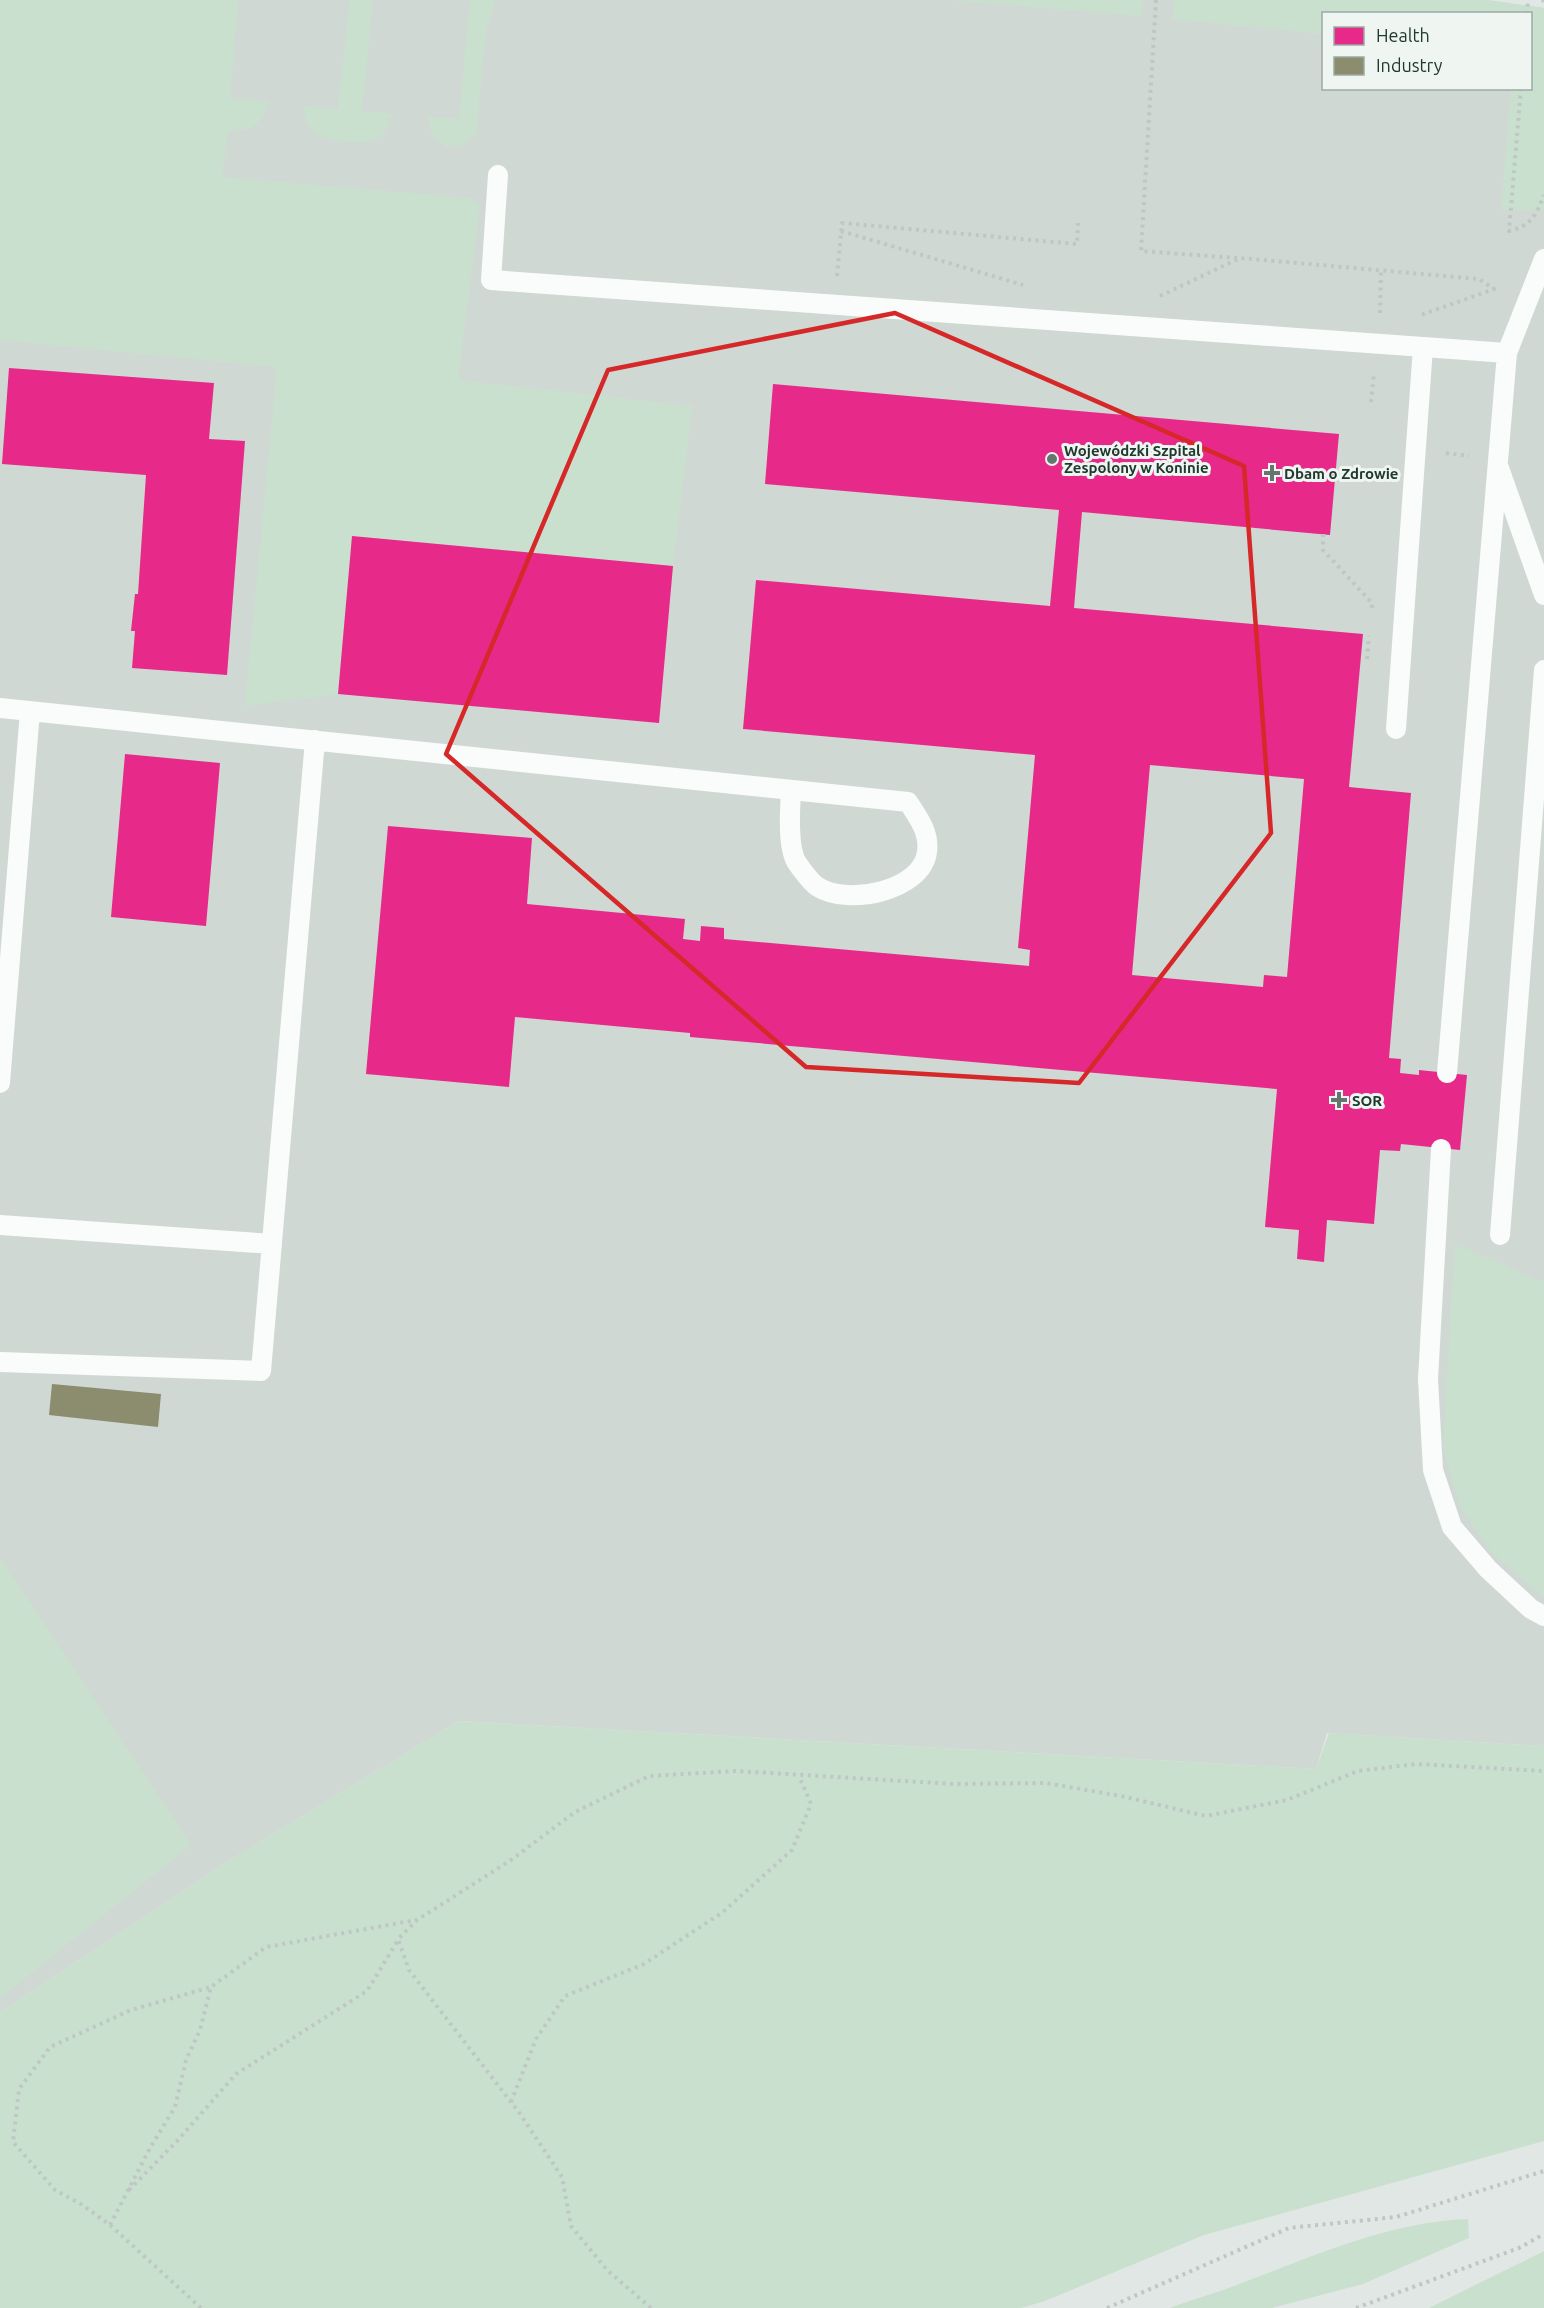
<svg xmlns="http://www.w3.org/2000/svg" width="1544" height="2308" font-family="Ubuntu,sans-serif">
  <rect width="100%" height="100%" fill="#e1e7e4"/>
  <!-- built -->
  <path fill="#cfd8d3" fill-rule="evenodd" d="M0,0H1487L1544,8V1746L1327,1733L1316,1769L459,1721L229,1861L0,2012ZM1324,14H1530V88H1324Z"/>
  <!-- green -->
  <path fill="#cae0ce" d="M0,0H238L230,98L268,102C263,125 251,131 228,131L222,177L470,198L480,206L458,380L692,406L673,566L352,536L338,694L245,706L277,367L0,340Z
    M350,0H373L362,111L392,114L384,134C379,137 373,141 367,142C343,144 299,140 305,106L338,109Z
    M470,0H495L486,31L476,135C454,156 432,149 428,117L459,119Z
    M948,0H1143L1142,16Z
    M1174,0H1487L1544,8V210H1501L1511,89L1530,88V14H1324L1323,34L1173,19Z
    M1455,1244L1543,1282L1544,1274V1597L1492,1553L1460,1506L1443,1448Z
    M0,1558L191,1845L0,1998Z
    M459,1721L1316,1769L1329,1733L1544,1746V2141L1204,2235L1045,2301L1021,2308H0V2012L229,1861Z
    M1468,2219L1469,2238L1363,2284L1272,2308H1169C1195,2299 1222,2291 1247,2281C1319,2254 1390,2222 1468,2219Z
    M1544,2251V2308H1429Z"/>
  <!-- health -->
  <path fill="#e7298a" fill-rule="evenodd" d="M9,368L214,383L209,439L245,441L227,675L132,668L135,631H131L135,594H138L146,475L2,464Z
    M773,384L1339,434L1330,535L1082,512L1074,608L1363,634L1349,787L1411,793L1389,1058L1401,1059L1400,1073L1419,1075V1070L1467,1075L1460,1150L1401,1144L1400,1151L1380,1150L1374,1224L1327,1220L1324,1262L1297,1259L1299,1230L1265,1227L1277,1089L690,1037V1033L515,1017L509,1087L366,1074L388,826L532,838L527,904L685,919L683,939L700,941L701,926L724,928V939L1029,966L1030,950L1018,948L1035,755L743,729L756,580L1050,606L1059,510L765,484ZM1150,765L1304,779L1287,977L1264,975L1263,987L1132,975Z
    M352,536L673,566L659,723L338,694Z
    M125,754L220,763L206,926L111,917Z"/>
  <!-- industry -->
  <path fill="#8c8c6e" d="M52,1384L161,1394L158,1427L49,1415Z"/>
  <g fill="none" stroke-linecap="round" stroke-linejoin="round">
    <!-- path -->
    <path stroke="#bfc7c4" stroke-width="4" stroke-dasharray="3 4.5" stroke-linecap="butt" d="M1156,0L1141,251L1237,258
      M1542,0L1544,1
      M1527,14L1528,0
      M1521,88L1509,231C1531,226 1536,215 1544,195
      M841,231L1023,285
      M837,276L842,223L1077,244L1078,223
      M1160,296L1240,258L1479,279L1494,289L1421,315
      M1380,313L1381,271
      M1371,402L1374,373
      M1446,453L1469,456
      M1323,534V550L1372,603V608
      M1367,659L1369,636
      M511,2102L536,2039L565,1996L644,1964L723,1912L792,1850L811,1804L799,1776
      M129,2190L178,2140L236,2074L367,1991L398,1940
      M110,2225L150,2148L175,2107L186,2060L200,2030L211,1987L266,1947L416,1920
      M201,2308L110,2225L81,2204L55,2190L13,2142L19,2089L50,2047L131,2010L211,1987
      M651,2308L607,2270L571,2226L562,2177L521,2115L409,1970L398,1939L417,1920L511,1860L575,1812L649,1776L736,1771L954,1784L1046,1783L1121,1796L1206,1816L1287,1800L1358,1771L1416,1764L1544,1771
      M1107,2308L1289,2228L1396,2217L1544,2171
      M1356,2308L1519,2248L1544,2234"/>
    <!-- lane -->
    <path stroke="#fafbfb" stroke-width="20" d="M498,175L491,280L1507,353
      M1499,468L1544,595
      M0,708L908,802C918,817 930,833 927,852C922,891 848,906 818,887C811,883 802,870 797,863C787,847 790,809 791,791
      M1396,729L1423,347
      M1447,1073L1507,353L1544,259
      M0,1083L30,711
      M1441,1149L1428,1379L1433,1470L1452,1527L1488,1569L1531,1609L1544,1616
      M0,1225L272,1244
      M1500,1235L1544,670
      M0,1362L261,1371L315,740"/>
  </g>
  <!-- marked area -->
  <path fill="none" stroke="#d62828" stroke-width="4.5" stroke-linejoin="round" d="M895,313L1244,466L1271,833L1079,1083L806,1067L446,754L608,370Z"/>
  <!-- markers -->
  <g fill="#64766e" stroke="#eff6f2" stroke-width="2">
    <circle cx="1052" cy="459" r="6"/>
    <path d="M1269 464h6v6h6v6h-6v6h-6v-6h-6v-6h6z"/>
    <path d="M1336 1091h6v6h6v6h-6v6h-6v-6h-6v-6h6z"/>
  </g>
  <g text-anchor="middle" dominant-baseline="central" stroke-width="6" stroke-linejoin="round" paint-order="stroke">
    <!-- poi labels -->
    <g font-size="15" font-weight="bold" fill="#20392f" stroke="#eff6f2" text-anchor="start">
      <text x="1064" y="450">Wojewódzki Szpital<tspan x="1064" dy="17">Zespolony w Koninie</tspan></text>
      <text x="1284" y="473">Dbam o Zdrowie</text>
      <text x="1352" y="1100">SOR</text>
    </g>
  </g>
  <!-- legend -->
  <rect x="1322" y="12" width="210" height="78" fill="#eff6f2" stroke="#9caaa4" stroke-width="1.5"/>
  <rect x="1334" y="27" width="30" height="18" fill="#e7298a" stroke="#9caaa4" stroke-width="1.5"/>
  <text x="1376" y="42" font-size="18" fill="#20392f">Health</text>
  <rect x="1334" y="57" width="30" height="18" fill="#8c8c6e" stroke="#9caaa4" stroke-width="1.5"/>
  <text x="1376" y="72" font-size="18" fill="#20392f">Industry</text>
</svg>
